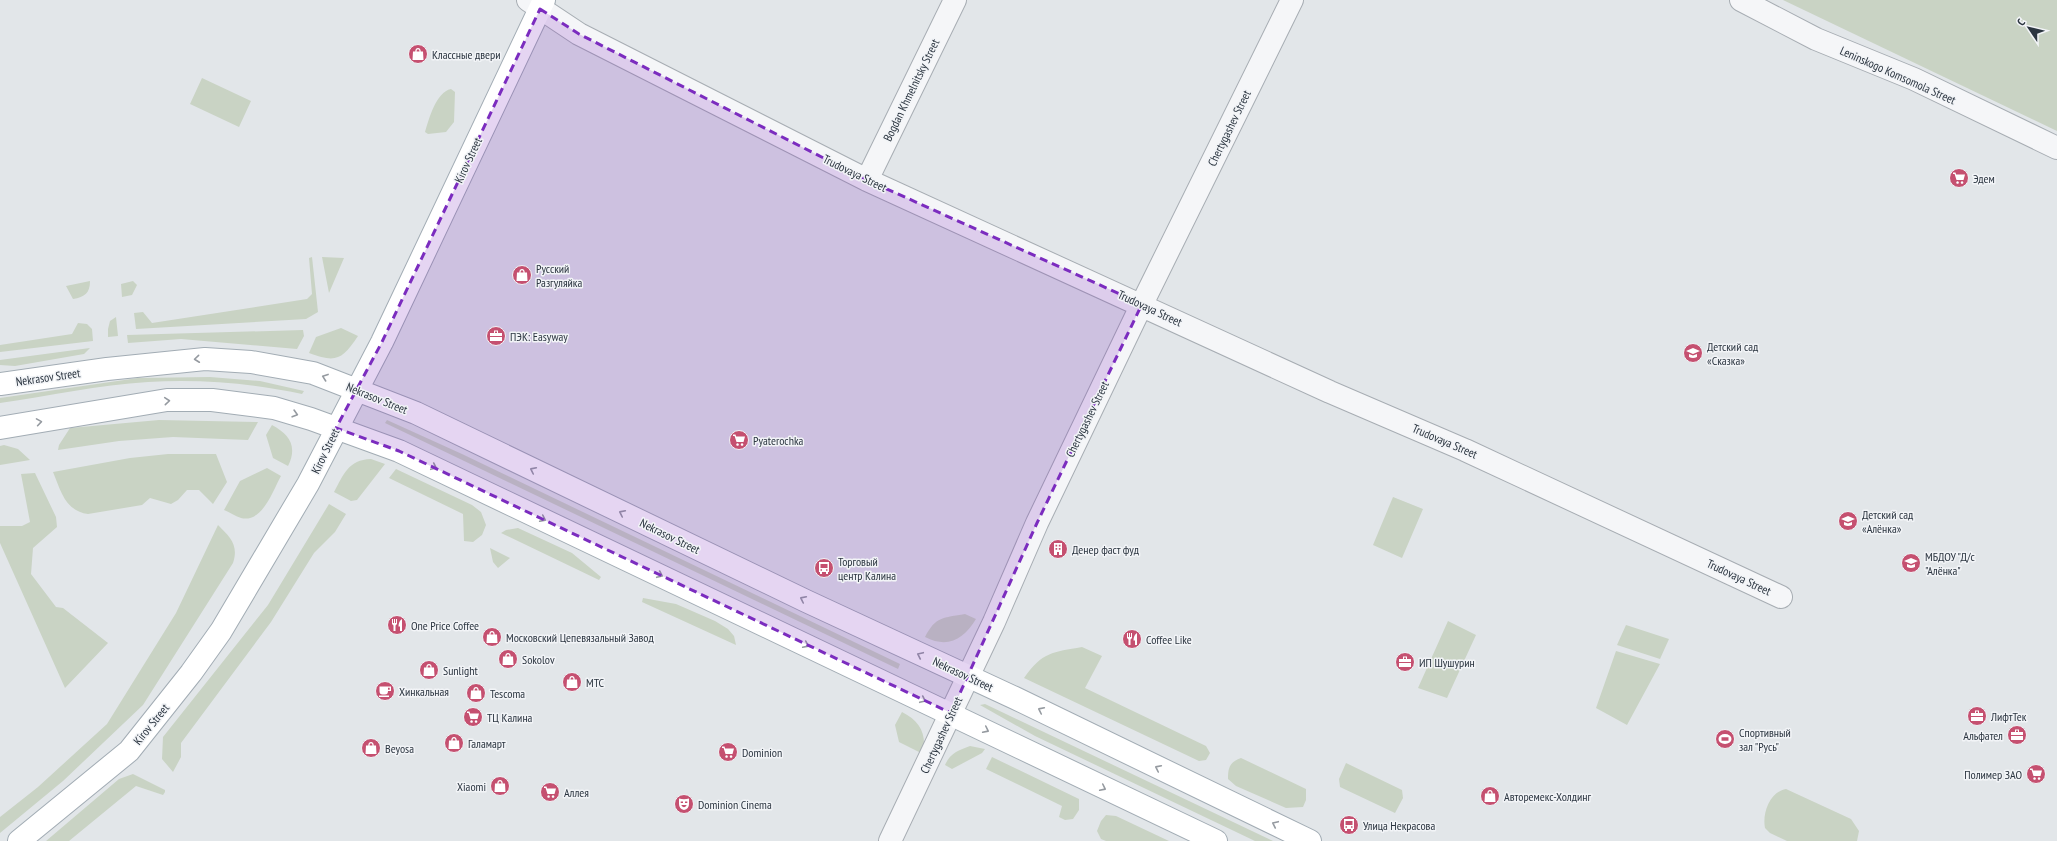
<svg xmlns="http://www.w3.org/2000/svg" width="2057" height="841" font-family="'PT Sans Narrow',sans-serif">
  <rect width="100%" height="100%" fill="#e2e6e9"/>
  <!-- green -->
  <path fill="#c9d3c4" d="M1783,0H2057V131Z
    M202,78L251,101L239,127L190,104Z
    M451,89L455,92L454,122L446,132L428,134L425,132C429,119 436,92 451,89Z
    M312,257L318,312L306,319L136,329L134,313L143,312L152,323L307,299L312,294L309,258Z
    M322,257L344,258L329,293Z
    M90,281C90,293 85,297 73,299L66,286Z
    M133,281L137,285L132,295L122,297L121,284Z
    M116,317L118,336L108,337V329L110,321Z
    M78,323L87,324L92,329L93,341L0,352V345L72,334Z
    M341,328L358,336C342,360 336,363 309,353L316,337Z
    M303,330L304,336L297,349L181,339L128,343L127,335Z
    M90,348L84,354L15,366L0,365V360Z
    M210,377L260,381L304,391L302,394C251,383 200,379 148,382C99,385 49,396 0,403V398L138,378Z
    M159,420L258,422L248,440L173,437L119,441L58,450L59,445L70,428Z
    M387,420L462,454L900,664L898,669L385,423Z
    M272,425C289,434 298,446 288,466L273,458L266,435Z
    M4,445L18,449L30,460L0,465V446Z
    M168,454H216L227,482L213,504L199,490H187L178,500L171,504L150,498L142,505L88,514C65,511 61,491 53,472L130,458Z
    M371,459L385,464L357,500L351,501L334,492C344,474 348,460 371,459Z
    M267,468L281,476C273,490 263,523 241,518C235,516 229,512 224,510L240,481Z
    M396,469L472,505L481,512L486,525L482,535L473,542L464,541L463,514L389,478Z
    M35,473L56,517L57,527L33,548L31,574L56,607L63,608L108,643L65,688L0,543V526H22L30,522L21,474Z
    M1393,497L1423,509L1402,558L1373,545Z
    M329,504L346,514L335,532L314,553L271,622L181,743V757L173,772L162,759L163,737L268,605Z
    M218,525C230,537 239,545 233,563L143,705L63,781L0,833V817L38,787L107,724L176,613Z
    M518,528L572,553L601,577L599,580L501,533L506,530Z
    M490,548L510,558L498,568L493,562Z
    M643,598L676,604L715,621L728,629L734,636L736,645L642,602Z
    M965,614L976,619C964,639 948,649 925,637C936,616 943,618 965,614Z
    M1448,621L1476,635L1447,698L1418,688Z
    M1626,625L1669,639L1660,659L1617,645Z
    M1082,647L1102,656L1085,688L1206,746L1210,753L1206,760L1199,761L1024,678C1042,652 1053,652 1082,647Z
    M1616,651L1660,664L1627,725L1596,708Z
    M985,704L1273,841H1255L1035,736L980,705Z
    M902,712C920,721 927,734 923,754L899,742L895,725Z
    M970,746L985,749L982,753L952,769L945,765C950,753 959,750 970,746Z
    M992,757L1079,799V810L1073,819L1065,820L1059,817L1062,806L986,769Z
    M1241,758L1306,789V800L1303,807L1286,808L1236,786L1228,779C1228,767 1230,762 1241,758Z
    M1346,763L1402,790L1403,798L1395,813L1340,787L1339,779Z
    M133,774L165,790V792L163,795L136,786L69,841H46L119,779Z
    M1786,789L1851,819L1859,831L1857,841H1787L1770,833L1765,828C1762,813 1770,792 1786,789Z
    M1106,815L1116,816L1169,841H1106L1101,839L1097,831L1101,821Z"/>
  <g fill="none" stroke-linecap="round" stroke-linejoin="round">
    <!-- minor casing -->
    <g stroke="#a7adb3" stroke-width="24">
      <path id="minor" d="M528,0L579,34L867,180L1330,392L1465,450L1781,597
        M1741,0L1816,39L1914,79L2057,148
        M867,180L955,0
        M890,841L994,622L1037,523L1142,304L1292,0"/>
    </g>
    <!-- major casing -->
    <g stroke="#a2acb4" stroke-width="24">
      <path id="major" d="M0,384L107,369L205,359L251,362L313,373L416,413L806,601L1015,698L1310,841
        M0,428L167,400H212L274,408L311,419L399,451L1216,841
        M19,841L129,751L191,673L221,631L308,484L382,342L544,0"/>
    </g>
    <!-- minor -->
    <use href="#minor" stroke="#f5f6f8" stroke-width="22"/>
    <!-- major -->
    <use href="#major" stroke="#fff" stroke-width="22"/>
  </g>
  <!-- one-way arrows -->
  <defs><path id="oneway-chevron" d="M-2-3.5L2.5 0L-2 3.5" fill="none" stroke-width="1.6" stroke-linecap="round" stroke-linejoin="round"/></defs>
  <g stroke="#959aa0">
    <use href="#oneway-chevron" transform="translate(197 359) rotate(174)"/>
    <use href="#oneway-chevron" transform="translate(325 377) rotate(-160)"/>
    <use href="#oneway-chevron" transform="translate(167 401) rotate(-5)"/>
    <use href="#oneway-chevron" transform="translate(295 414) rotate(16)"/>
    <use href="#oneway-chevron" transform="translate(39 422) rotate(-9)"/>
    <use href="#oneway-chevron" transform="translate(434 467) rotate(25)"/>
    <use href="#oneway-chevron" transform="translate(533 470) rotate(-154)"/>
    <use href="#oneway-chevron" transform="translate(622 513) rotate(-154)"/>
    <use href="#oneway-chevron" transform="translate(543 519) rotate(26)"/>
    <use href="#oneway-chevron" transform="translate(660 575) rotate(25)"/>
    <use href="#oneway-chevron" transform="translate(803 599) rotate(-154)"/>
    <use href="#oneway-chevron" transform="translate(806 645) rotate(26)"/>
    <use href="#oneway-chevron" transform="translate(920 655) rotate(-155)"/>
    <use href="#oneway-chevron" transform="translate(923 700) rotate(25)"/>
    <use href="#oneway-chevron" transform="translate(1041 710) rotate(-154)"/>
    <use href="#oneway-chevron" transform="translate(986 730) rotate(26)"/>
    <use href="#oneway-chevron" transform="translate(1158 768) rotate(-154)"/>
    <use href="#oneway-chevron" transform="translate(1103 788) rotate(26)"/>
    <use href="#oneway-chevron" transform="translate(1275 824) rotate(-155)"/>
  </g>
  <!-- marked area -->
  <path fill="#7b2cbf" fill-opacity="0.2" stroke="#7b2cbf" stroke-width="3" stroke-dasharray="8 5" stroke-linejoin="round" d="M540,9L579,34L867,180L1142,304L1037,523L951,713L399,451L336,428L382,342Z"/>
  <!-- icons -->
  <defs>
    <g id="shop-disc" transform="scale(1)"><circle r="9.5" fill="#c55070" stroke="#f2f4f7"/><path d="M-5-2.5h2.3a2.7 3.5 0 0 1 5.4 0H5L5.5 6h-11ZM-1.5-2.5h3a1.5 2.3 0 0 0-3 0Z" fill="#fff"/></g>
    <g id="supermarket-disc" transform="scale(1)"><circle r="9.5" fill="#c55070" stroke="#f2f4f7"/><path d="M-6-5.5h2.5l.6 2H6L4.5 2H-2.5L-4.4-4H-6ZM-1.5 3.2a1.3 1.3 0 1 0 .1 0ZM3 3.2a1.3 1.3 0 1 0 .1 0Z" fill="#fff"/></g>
    <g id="office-disc" transform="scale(1)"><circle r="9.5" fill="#c55070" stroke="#f2f4f7"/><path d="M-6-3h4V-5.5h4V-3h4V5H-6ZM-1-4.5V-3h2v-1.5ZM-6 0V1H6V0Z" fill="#fff"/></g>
    <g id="school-disc" transform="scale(1)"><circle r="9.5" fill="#c55070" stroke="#f2f4f7"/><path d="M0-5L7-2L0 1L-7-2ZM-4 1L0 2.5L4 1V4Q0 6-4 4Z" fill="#fff"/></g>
    <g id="building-disc" transform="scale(1)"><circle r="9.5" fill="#c55070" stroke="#f2f4f7"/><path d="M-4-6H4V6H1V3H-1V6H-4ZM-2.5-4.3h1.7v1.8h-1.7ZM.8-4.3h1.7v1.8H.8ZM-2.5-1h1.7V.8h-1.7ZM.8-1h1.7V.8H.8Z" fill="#fff"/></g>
    <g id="bus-disc" transform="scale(1)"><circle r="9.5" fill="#c55070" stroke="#f2f4f7"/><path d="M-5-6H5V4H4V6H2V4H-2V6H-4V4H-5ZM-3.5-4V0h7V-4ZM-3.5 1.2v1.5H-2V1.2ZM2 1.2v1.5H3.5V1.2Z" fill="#fff"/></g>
    <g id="restaurant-disc" transform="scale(1)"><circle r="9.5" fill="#c55070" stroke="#f2f4f7"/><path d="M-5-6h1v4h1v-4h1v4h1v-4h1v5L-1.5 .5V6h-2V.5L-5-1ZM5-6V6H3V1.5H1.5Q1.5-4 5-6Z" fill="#fff"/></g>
    <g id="cafe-disc" transform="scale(1)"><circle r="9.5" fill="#c55070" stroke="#f2f4f7"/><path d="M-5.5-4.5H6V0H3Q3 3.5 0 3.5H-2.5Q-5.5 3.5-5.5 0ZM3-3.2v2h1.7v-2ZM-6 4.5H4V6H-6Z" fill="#fff"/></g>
    <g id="stadium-disc" transform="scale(1)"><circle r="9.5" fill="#c55070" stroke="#f2f4f7"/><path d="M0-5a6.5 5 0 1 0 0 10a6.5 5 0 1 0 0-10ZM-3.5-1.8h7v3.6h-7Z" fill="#fff"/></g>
    <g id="theatre-disc" transform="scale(1)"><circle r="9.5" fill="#c55070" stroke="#f2f4f7"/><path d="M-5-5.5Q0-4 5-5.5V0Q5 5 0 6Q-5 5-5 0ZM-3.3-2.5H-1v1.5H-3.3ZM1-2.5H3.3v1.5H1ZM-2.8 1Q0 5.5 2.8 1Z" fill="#fff"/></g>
  </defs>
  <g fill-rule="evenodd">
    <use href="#shop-disc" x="418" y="54"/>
    <use href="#supermarket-disc" x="1959" y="178"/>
    <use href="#shop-disc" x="522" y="275"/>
    <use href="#office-disc" x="496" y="336"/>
    <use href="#school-disc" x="1693" y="353"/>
    <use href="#supermarket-disc" x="739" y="440"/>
    <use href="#school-disc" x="1848" y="521"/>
    <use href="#building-disc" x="1058" y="549"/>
    <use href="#school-disc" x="1911" y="563"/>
    <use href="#bus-disc" x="824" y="568"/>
    <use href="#restaurant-disc" x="397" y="625"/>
    <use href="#shop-disc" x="492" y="637"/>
    <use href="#restaurant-disc" x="1132" y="639"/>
    <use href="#shop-disc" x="508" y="659"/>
    <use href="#office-disc" x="1405" y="662"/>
    <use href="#shop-disc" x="429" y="670"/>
    <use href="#shop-disc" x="572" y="682"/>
    <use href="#cafe-disc" x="385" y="691"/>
    <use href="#shop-disc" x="476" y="693"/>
    <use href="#office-disc" x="1977" y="716"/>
    <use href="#supermarket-disc" x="473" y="717"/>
    <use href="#office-disc" x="2017" y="735"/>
    <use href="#stadium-disc" x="1725" y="739"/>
    <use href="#shop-disc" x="454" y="743"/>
    <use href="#shop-disc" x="371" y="748"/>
    <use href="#supermarket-disc" x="728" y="752"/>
    <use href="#supermarket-disc" x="2036" y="774"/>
    <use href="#shop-disc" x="500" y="786"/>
    <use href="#supermarket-disc" x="550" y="792"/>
    <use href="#shop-disc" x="1490" y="796"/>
    <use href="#theatre-disc" x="684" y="804"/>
    <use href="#bus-disc" x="1349" y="825"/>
  </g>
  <g text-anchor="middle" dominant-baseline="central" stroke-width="3" stroke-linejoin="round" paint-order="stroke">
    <!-- poi labels -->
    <g font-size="12" fill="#2b3540" stroke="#f2f4f7" text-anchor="start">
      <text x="432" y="54">Классные двери</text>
      <text x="1973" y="178">Эдем</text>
      <text x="536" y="268">Русский<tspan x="536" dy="14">Разгуляйка</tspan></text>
      <text x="510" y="336">ПЭК: Easyway</text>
      <text x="1707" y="346">Детский сад<tspan x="1707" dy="14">«Сказка»</tspan></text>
      <text x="753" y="440">Pyaterochka</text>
      <text x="1862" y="514">Детский сад<tspan x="1862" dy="14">«Алёнка»</tspan></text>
      <text x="1072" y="549">Денер фаст фуд</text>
      <text x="1925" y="556">МБДОУ "Д/с<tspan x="1925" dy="14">"Алёнка"</tspan></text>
      <text x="838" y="561">Торговый<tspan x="838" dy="14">центр Калина</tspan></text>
      <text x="411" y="625">One Price Coffee</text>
      <text x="506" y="637">Московский Цепевязальный Завод</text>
      <text x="1146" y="639">Coffee Like</text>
      <text x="522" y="659">Sokolov</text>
      <text x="1419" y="662">ИП Шушурин</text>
      <text x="443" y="670">Sunlight</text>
      <text x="586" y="682">МТС</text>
      <text x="399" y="691">Хинкальная</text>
      <text x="490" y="693">Tescoma</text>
      <text x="1991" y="716">ЛифтТек</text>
      <text x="487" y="717">ТЦ Калина</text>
      <text x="1739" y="732">Спортивный<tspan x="1739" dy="14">зал "Русь"</tspan></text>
      <text x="2003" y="735" text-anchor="end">Альфател</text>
      <text x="468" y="743">Галамарт</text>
      <text x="385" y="748">Beyosa</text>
      <text x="742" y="752">Dominion</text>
      <text x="2022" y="774" text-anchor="end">Полимер ЗАО</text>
      <text x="486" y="786" text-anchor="end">Xiaomi</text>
      <text x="564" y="792">Аллея</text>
      <text x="1504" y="796">Авторемекс-Холдинг</text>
      <text x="698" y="804">Dominion Cinema</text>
      <text x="1363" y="825">Улица Некрасова</text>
    </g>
    <!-- street labels -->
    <g font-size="12" fill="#2b3540" stroke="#f2f4f7">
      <text transform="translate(1898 75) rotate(24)">Leninskogo Komsomola Street</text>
      <text transform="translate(911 90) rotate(-64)">Bogdan Khmelnitsky Street</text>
      <text transform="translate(1229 128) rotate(-64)">Chertygashev Street</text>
      <text transform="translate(468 160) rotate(-65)">Kirov Street</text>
      <text transform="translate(855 173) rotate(26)">Trudovaya Street</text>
      <text transform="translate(1150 308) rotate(25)">Trudovaya Street</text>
      <text transform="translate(48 377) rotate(-8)">Nekrasov Street</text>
      <text transform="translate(377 398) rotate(22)">Nekrasov Street</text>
      <text transform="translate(1087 419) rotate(-64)">Chertygashev Street</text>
      <text transform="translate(1445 441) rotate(23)">Trudovaya Street</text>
      <text transform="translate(325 451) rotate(-64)">Kirov Street</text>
      <text transform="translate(670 536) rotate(26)">Nekrasov Street</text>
      <text transform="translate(1739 577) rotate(25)">Trudovaya Street</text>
      <text transform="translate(963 674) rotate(25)">Nekrasov Street</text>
      <text transform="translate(151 724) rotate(-51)">Kirov Street</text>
      <text transform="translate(941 735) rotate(-65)">Chertygashev Street</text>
    </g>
  </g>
  <!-- north arrow -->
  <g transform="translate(2029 28) rotate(305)" stroke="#f2f4f7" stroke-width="3" paint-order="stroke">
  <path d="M0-3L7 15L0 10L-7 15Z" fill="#2b3540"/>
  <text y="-6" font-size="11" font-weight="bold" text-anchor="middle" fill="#2b3540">С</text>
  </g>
</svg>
